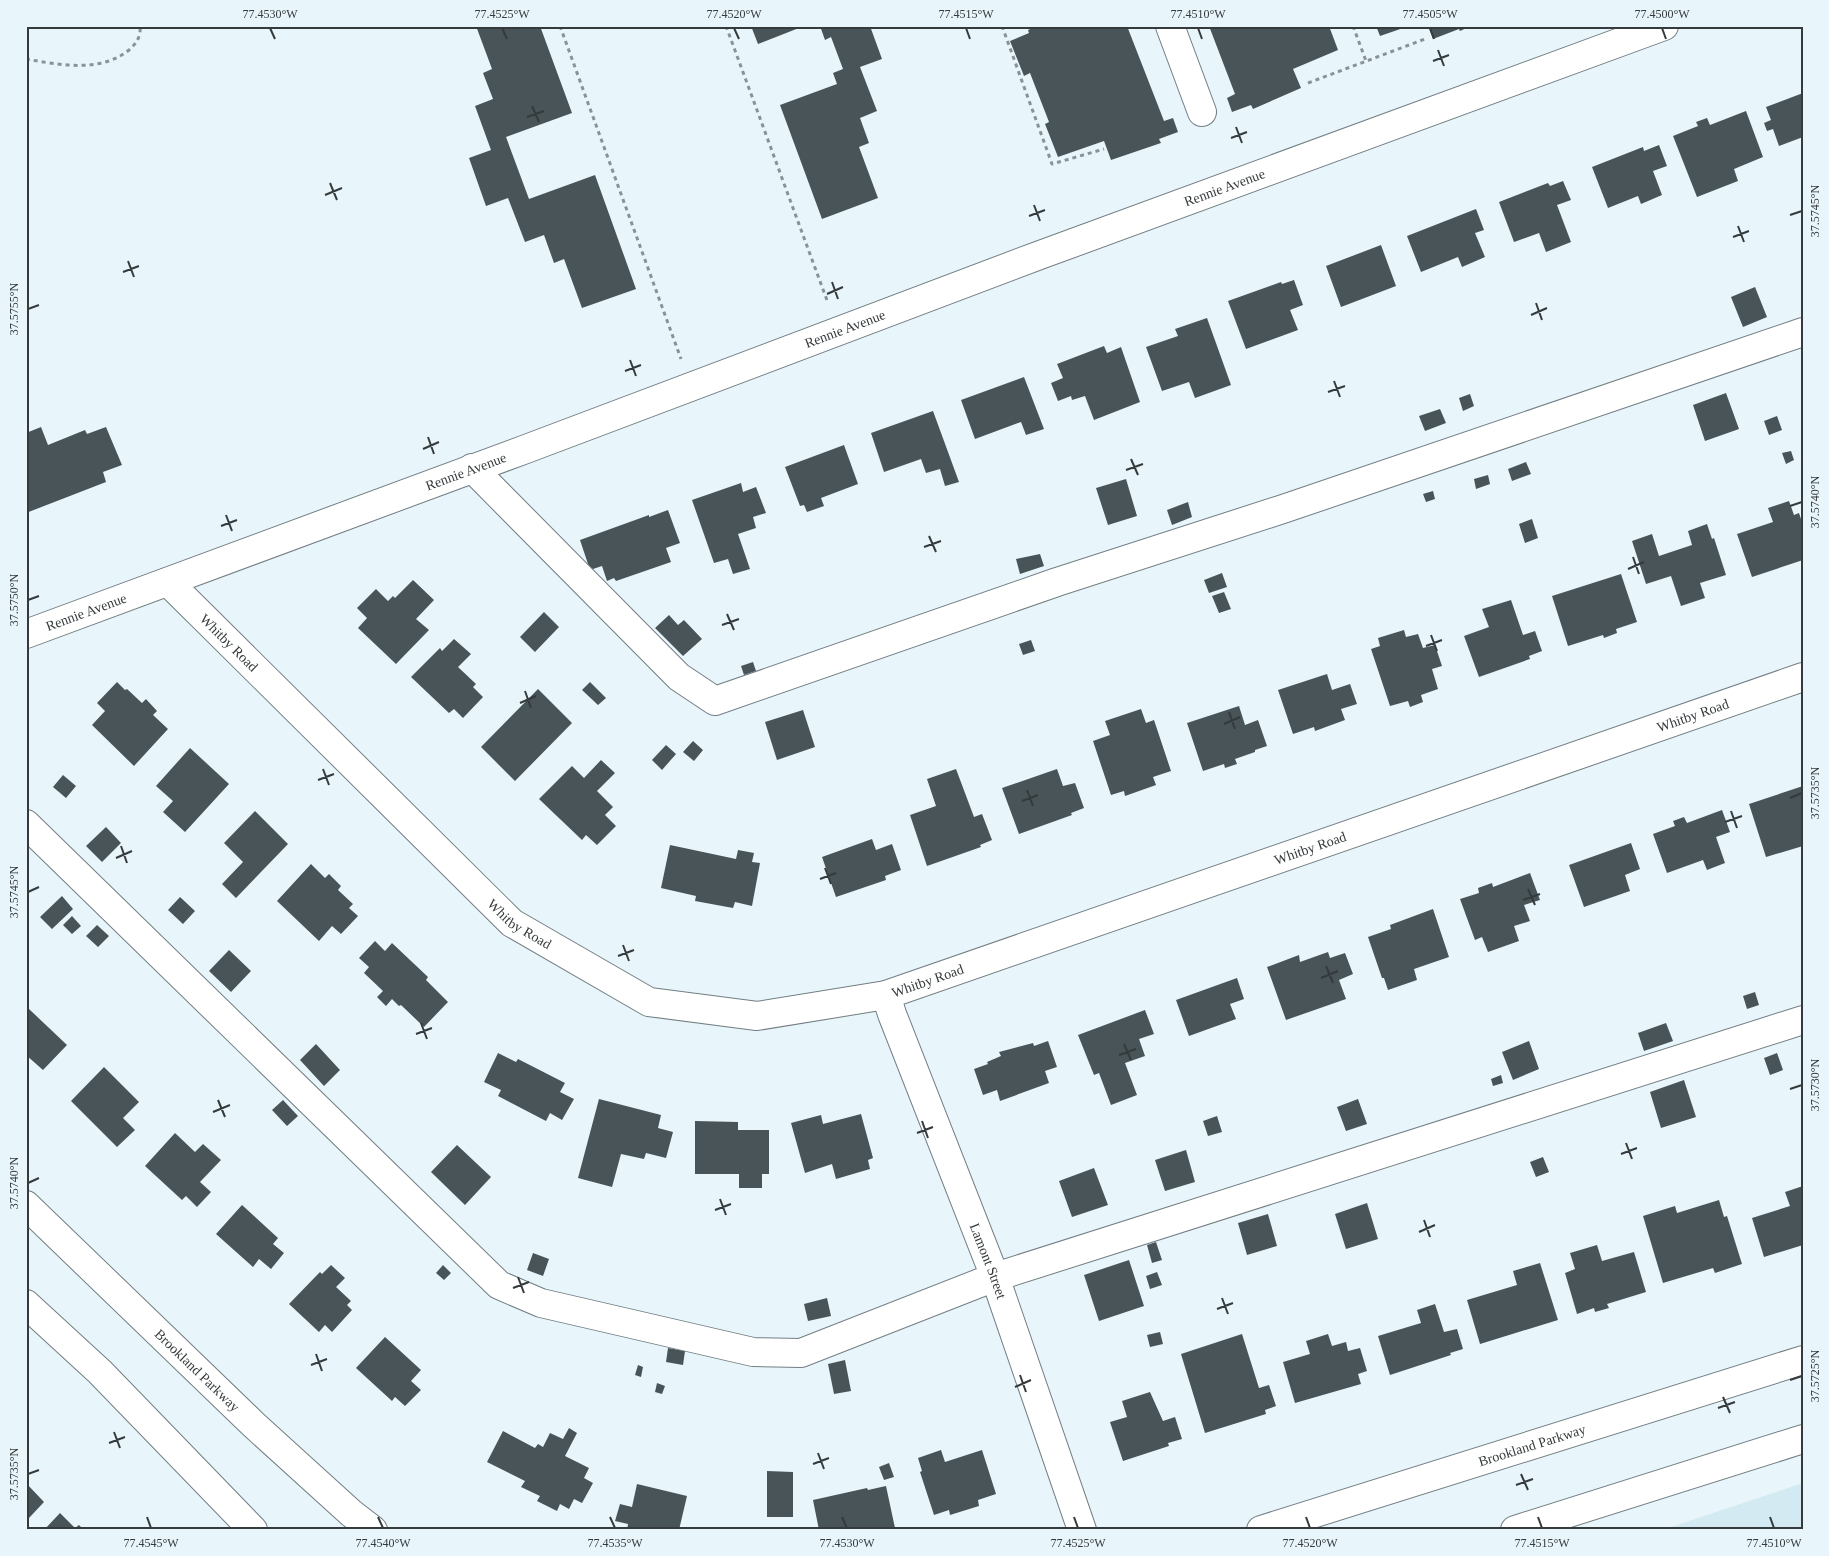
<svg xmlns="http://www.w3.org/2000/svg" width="1829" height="1556" font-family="Georgia,serif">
  <rect width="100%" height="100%" fill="#e8f6fb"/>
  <!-- built -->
  <path fill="#d4eaf2" d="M1803,1483V1530H1662Z"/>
  <!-- building -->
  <path fill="#485458" d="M476,26H540L572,113L506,137L529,199L595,175L636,289L582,308L564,259L554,263L544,235L525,242L508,198L486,206L469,158L491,150L475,106L493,99L483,73L492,69Z
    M751,26H804L758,44Z
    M820,26H870L882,59L860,67L877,111L860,118L869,143L859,147L878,198L822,219L780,105L837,84L833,73L843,69L831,37L825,40Z
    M1037,26H1127L1164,121L1173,118L1178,132L1159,139L1161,143L1111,160L1104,141L1058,157L1045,124L1049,122L1030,73L1024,76L1010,41L1029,33L1028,30Z
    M1209,26H1329L1338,50L1293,69L1301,88L1253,109L1251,105L1232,112L1227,98L1235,94Z
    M1376,26H1409L1380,36Z
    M1428,26H1471L1460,31L1459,29L1433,39Z
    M1803,93V137L1779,146L1773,129L1767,131L1764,123L1771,120L1766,107Z
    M1746,111L1763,157L1734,169L1738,181L1697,197L1673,136L1698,126L1696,122L1707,118L1710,125Z
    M1659,145L1667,166L1653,171L1662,195L1641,204L1638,196L1608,208L1592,167L1643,147L1644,151Z
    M1563,181L1571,200L1557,205L1571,242L1546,252L1539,233L1514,242L1499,202L1548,183L1550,186Z
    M1476,209L1484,230L1475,233L1485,257L1462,267L1458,257L1421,272L1407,236Z
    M1381,245L1396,286L1341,307L1326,266Z
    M1294,280L1303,305L1290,310L1298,330L1246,349L1228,301L1281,282L1282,284Z
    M1755,287L1767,317L1743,327L1731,297Z
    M1207,318L1231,385L1195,398L1189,382L1162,391L1146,347L1178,336L1175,329Z
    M1104,346L1107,353L1121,347L1140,402L1094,420L1085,396L1072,400L1071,396L1058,401L1051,383L1063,378L1057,364Z
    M1024,377L1044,429L1026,435L1021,422L975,439L961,400Z
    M1726,393L1739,429L1705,441L1693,405Z
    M1470,394L1474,406L1463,411L1459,398Z
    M1440,409L1446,423L1425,431L1419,416Z
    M933,411L959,482L945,486L940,469L926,473L921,459L884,472L871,433Z
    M1777,416L1782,430L1769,435L1764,421Z
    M41,427L48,445L85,430L87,434L106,427L122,465L103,472L106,482L26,513V433Z
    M844,445L858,484L821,498L824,506L807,512L804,505L800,506L785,467Z
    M1791,451L1794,460L1786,464L1782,453Z
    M1526,462L1531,474L1512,481L1508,469Z
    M1488,475L1490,484L1476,489L1474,479Z
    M1126,479L1137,516L1108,525L1096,488Z
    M741,483L743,492L756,487L766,513L753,517L756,528L738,534L750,569L733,574L728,559L714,563L692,500Z
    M1433,491L1435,499L1426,502L1423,494Z
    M1789,501L1794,515L1799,513L1803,525V560L1752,577L1737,534L1773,522L1768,508Z
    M1188,502L1192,517L1172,525L1167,510Z
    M668,510L680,543L666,548L671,562L616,581L614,578L607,581L602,566L590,570L580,540L649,515V517Z
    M1532,519L1538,538L1525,543L1519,524Z
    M1707,524L1712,539L1714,538L1726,575L1700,583L1705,598L1681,606L1671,576L1646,584L1632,541L1652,534L1659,556L1692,545L1688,531Z
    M1040,554L1044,566L1020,574L1016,559Z
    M1222,573L1227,587L1209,593L1204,580Z
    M1621,574L1637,622L1616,629L1617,633L1604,638L1603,635L1568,646L1552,596Z
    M413,580L434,600L416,619L429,630L396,664L358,628L367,618L357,608L376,589L388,601L393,596L395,598Z
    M1224,592L1231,609L1219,613L1212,596Z
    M1511,600L1523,635L1535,631L1542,651L1529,656L1530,659L1479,677L1464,636L1489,627L1482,609Z
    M544,612L559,627L535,652L520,637Z
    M669,615L678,625L684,620L702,639L683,656L655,628Z
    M1404,630L1406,637L1418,634L1423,648L1435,645L1442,666L1432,669L1438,689L1421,695L1423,702L1410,707L1408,701L1390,706L1371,649L1380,646L1378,638Z
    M454,639L471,654L458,667L476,684L473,687L483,697L463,718L454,709L449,713L411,677L440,648L442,651Z
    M1031,640L1035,651L1023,655L1019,644Z
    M753,662L756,671L744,675L741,666Z
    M1327,674L1332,690L1350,684L1357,704L1341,709L1345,720L1315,731L1314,727L1293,734L1278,690Z
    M117,682L125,690L127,689L142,703L146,699L157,711L153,715L168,729L134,766L92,725L105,711L97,703Z
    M590,682L606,698L598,705L582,690Z
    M538,689L572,723L515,781L481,747Z
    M1239,706L1245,725L1258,720L1267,746L1255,750V752L1235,759L1237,764L1225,768L1224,764L1203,771L1187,723Z
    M1141,709L1146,723L1154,720L1171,771L1153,777L1156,785L1125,796L1124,791L1111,795L1093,741L1110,735L1105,721Z
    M803,710L815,747L777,760L765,722Z
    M693,741L703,750L694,761L683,752Z
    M666,745L676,754L662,770L652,760Z
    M190,748L229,784L185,832L163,812L173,801L156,786Z
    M601,760L615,773L597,791L613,807L605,815L616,826L597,845L586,835L582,840L539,799L572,766L584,778Z
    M956,769L974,817L982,814L992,840L980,845L981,847L927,866L910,815L936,806L927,779Z
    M1057,769L1063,786L1075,783L1084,808L1071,813L1072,815L1019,834L1002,788Z
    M63,775L76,786L66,798L53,787Z
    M1803,786V846L1766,857L1749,804Z
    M1722,810L1730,832L1716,837L1725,863L1707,870L1703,860L1667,873L1653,834L1675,826L1673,821L1684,817L1687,823Z
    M255,811L288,844L236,898L222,884L243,862L224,843Z
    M106,827L121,843L102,862L86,846Z
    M872,839L876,850L892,844L901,870L885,876L886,880L836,897L822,857Z
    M1631,843L1640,869L1625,875L1630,891L1584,907L1569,865Z
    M670,845L736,859L738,850L754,853L752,862L760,863L752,906L735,902L733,908L695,901L696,896L661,888Z
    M311,864L325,878L329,874L341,886L338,890L353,904L349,908L358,916L341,934L332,926L319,941L277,901Z
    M1530,873L1540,900L1524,905L1530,921L1514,926L1519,941L1488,952L1482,937L1475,940L1460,899L1479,893L1478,888L1492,883L1493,887Z
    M62,896L73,909L52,929L40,917Z
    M180,897L195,911L183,924L168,910Z
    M1433,909L1449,957L1414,969L1417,980L1388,990L1384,978H1382L1368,937L1391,929L1390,925Z
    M72,916L81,926L72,934L63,925Z
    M97,925L109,936L98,947L86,936Z
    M375,941L385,951L392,943L428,977L426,980L448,1002L424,1027L401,1005L399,1006L392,999L386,1006L377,997L383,991L364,973L369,967L359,958Z
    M229,950L251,971L231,992L209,971Z
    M1328,952L1330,958L1345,953L1353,974L1339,980L1346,999L1286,1020L1267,967L1299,955L1300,962Z
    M1237,978L1244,999L1230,1004L1236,1019L1189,1036L1176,1000Z
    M1755,992L1759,1005L1747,1009L1743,996Z
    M29,1009L67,1045L43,1070L26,1055V1012Z
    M1145,1010L1154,1034L1139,1039L1145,1056L1125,1063L1137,1095L1111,1105L1099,1073L1094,1075L1078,1035Z
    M1666,1023L1673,1041L1644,1051L1638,1033Z
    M1048,1041L1057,1067L1045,1071L1049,1083L1000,1101L997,1090L983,1095L974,1069L988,1064L987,1062L1001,1056L999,1052L1033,1043L1034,1046Z
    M1529,1041L1539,1069L1513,1080L1502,1052Z
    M316,1044L340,1070L324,1086L300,1060Z
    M498,1053L516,1062L518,1059L565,1083L560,1092L574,1099L562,1120L550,1113L546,1121L498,1096L501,1090L484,1082Z
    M1777,1053L1783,1070L1770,1075L1764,1058Z
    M104,1067L139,1102L123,1118L135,1130L117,1147L71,1101Z
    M1501,1075L1503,1083L1493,1086L1491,1079Z
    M1684,1080L1696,1117L1661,1128L1650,1092Z
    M599,1099L661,1115L658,1128L673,1132L666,1158L646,1153L644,1159L621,1154L612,1187L578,1178Z
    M1358,1099L1367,1124L1346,1131L1337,1107Z
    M283,1100L298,1116L287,1126L272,1110Z
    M861,1114L873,1158L868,1160L870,1169L836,1179L832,1164L805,1173L791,1123L821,1115L823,1124Z
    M1217,1116L1222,1132L1208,1136L1203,1121Z
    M695,1121L738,1122V1130H769V1174H762V1188H739V1174H695Z
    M175,1133L195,1152L203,1144L221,1160L200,1182L211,1192L197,1207L186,1196L182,1200L145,1166Z
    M457,1145L491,1177L465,1205L431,1172Z
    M1186,1150L1195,1182L1165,1191L1155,1160Z
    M1543,1157L1549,1172L1536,1177L1530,1162Z
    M1094,1168L1108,1205L1072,1217L1059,1181Z
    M1803,1186V1245L1764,1257L1752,1218L1790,1206L1785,1192Z
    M1719,1200L1724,1217L1727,1216L1742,1264L1715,1273L1713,1268L1663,1283L1643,1216L1675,1206L1677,1213Z
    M1367,1203L1378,1239L1346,1249L1335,1214Z
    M242,1205L278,1238L273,1244L284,1253L271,1269L259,1259L253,1267L216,1234Z
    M1268,1214L1277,1246L1247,1255L1238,1223Z
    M1156,1242L1162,1260L1152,1263L1147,1245Z
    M1597,1245L1602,1261L1634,1252L1646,1292L1607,1304L1609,1308L1595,1312L1594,1308L1577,1314L1565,1273L1575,1269L1570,1253Z
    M533,1253L549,1259L543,1276L527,1270Z
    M1129,1260L1144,1306L1099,1321L1084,1275Z
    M1540,1263L1558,1320L1480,1344L1467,1300L1517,1285L1513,1271Z
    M331,1265L345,1278L336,1287L351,1301L347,1305L352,1310L332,1332L325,1325L319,1332L289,1304L320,1272L322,1274Z
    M443,1265L451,1273L444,1280L436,1273Z
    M1157,1272L1162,1285L1150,1289L1146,1276Z
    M827,1298L831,1316L808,1321L804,1304Z
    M1435,1304L1444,1332L1457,1329L1463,1349L1450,1353L1451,1355L1390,1375L1378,1336L1421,1323L1417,1310Z
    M1160,1332L1163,1344L1150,1347L1147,1335Z
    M1242,1334L1259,1388L1269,1385L1276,1406L1265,1410L1266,1414L1205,1433L1181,1354Z
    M1328,1334L1332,1346L1346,1342L1348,1351L1360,1348L1367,1371L1358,1374L1361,1384L1295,1403L1283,1362L1310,1354L1306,1341Z
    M385,1337L421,1370L411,1381L421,1390L405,1406L395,1397L392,1401L356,1368Z
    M668,1348L685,1351L683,1365L666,1362Z
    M845,1360L851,1391L834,1394L828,1364Z
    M638,1365L643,1367L641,1377L635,1375Z
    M657,1383L665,1386L662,1394L655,1392Z
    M1150,1392L1163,1421L1175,1417L1182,1439L1168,1443L1169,1446L1123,1461L1110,1422L1127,1417L1122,1401Z
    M569,1428L577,1433L565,1456L589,1468L584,1478L593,1483L582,1503L574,1499L569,1509L560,1504L557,1511L537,1501L540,1496L521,1487L525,1481L487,1462L503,1431L535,1448L538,1444L543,1447L550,1433L563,1439Z
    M941,1450L945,1462L982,1450L996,1494L978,1500L979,1506L950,1515L949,1510L934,1515L920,1472L922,1471L918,1458Z
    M889,1463L894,1477L884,1480L879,1467Z
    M767,1471L793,1472V1517H767Z
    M26,1483L44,1502L29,1518L26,1516Z
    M637,1484L687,1496L679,1530H627L628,1524L615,1521L620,1504L632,1507Z
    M886,1486L895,1528L888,1530H819L813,1500L867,1488L868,1490Z
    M60,1513L75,1528L79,1525L84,1530H44Z"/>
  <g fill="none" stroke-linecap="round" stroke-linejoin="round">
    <!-- minor casing -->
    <g stroke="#727e83" stroke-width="30">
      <g id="minor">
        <path d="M1170,26L1202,112"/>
        <path d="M472,468L679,677L715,701L1057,582L1283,509L1803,332"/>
        <path id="s1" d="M168,582L512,923L649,1002L757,1016L886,995L1803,677"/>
        <path id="s2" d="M26,634L526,449L1040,255L1664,26"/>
        <path d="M26,824L499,1285L541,1303L753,1352L801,1353L995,1277L1803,1020"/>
        <path id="s3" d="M886,995L892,1014L995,1277L1082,1530"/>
      </g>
    </g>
    <!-- major casing -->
    <g stroke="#727e83" stroke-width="30">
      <g id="major">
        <path id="s4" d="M26,1205L253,1424L351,1513L373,1530"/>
        <path d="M26,1304L100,1372L253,1530"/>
        <path id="s5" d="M1261,1530L1803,1360"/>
        <path d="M1515,1530L1803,1439"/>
      </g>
    </g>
    <!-- path -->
    <path stroke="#899296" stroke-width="3" stroke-dasharray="4 4" stroke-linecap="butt" d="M560,26L681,359
      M726,26L828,303
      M1002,26L1052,164L1104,149
      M1353,26L1366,61
      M26,59C60,65 100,73 129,50C137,43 141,36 140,26
      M1308,83L1425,39"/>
    <!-- minor -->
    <use href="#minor" stroke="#fff" stroke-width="28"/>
    <!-- major -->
    <use href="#major" stroke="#fff" stroke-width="28"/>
  </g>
  <!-- ticks -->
  <path fill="none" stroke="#353a3c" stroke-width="2" d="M270,28L275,39M502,28L507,39M734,28L739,39M966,28L970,39M1198,28L1202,39M1430,28L1434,39M1662,28L1666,39M1438,50L1444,66M1433,61L1449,55M532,106L539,122M527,117L544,111M1236,127L1242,143M1231,138L1247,132M330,183L337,200M325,195L342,188M1034,205L1040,221M1790,215L1802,211M1029,216L1045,210M1738,226L1744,242M1733,237L1749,231M128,261L134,277M123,272L139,266M832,282L838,299M827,294L843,287M1536,303L1542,320M28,309L39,305M1531,315L1547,308M630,360L636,376M625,371L641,365M1334,381L1340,397M1328,392L1345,386M428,437L434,454M423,449L439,442M1131,459L1138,475M1126,470L1143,464M1790,506L1802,502M226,515L232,531M221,526L237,520M929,536L936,552M924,547L941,541M1633,557L1639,574M1628,569L1644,562M28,600L39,596M727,614L734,630M722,625L739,619M1431,635L1437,651M1426,646L1442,640M525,691L531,708M520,703L536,696M1229,712L1235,729M1224,724L1240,717M323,769L329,785M318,780L334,774M1027,790L1033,806M1790,798L1802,793M1022,801L1038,795M1731,811L1737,828M1725,822L1742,816M121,846L127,863M116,858L132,851M825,868L831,884M820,879L836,873M1528,889L1535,905M28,892L39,887M1523,900L1540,894M623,945L629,961M618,956L634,950M1326,966L1333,983M1321,978L1338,971M421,1023L427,1039M416,1034L432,1028M1124,1044L1131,1060M1119,1055L1136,1049M1790,1089L1802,1085M218,1100L225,1117M213,1112L230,1105M922,1121L928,1138M917,1133L933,1127M1626,1143L1632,1159M1621,1154L1637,1148M28,1183L39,1178M720,1199L726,1215M715,1210L731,1204M1424,1220L1430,1237M1419,1232L1435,1225M518,1277L524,1293M513,1288L529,1282M1222,1298L1228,1314M1217,1309L1233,1303M316,1354L322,1371M311,1365L327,1359M1020,1375L1026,1392M1790,1380L1802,1376M1015,1387L1031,1380M1723,1397L1730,1413M1718,1408L1735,1402M114,1432L120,1448M109,1443L125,1437M818,1453L824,1469M813,1464L829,1458M28,1474L39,1470M1521,1474L1528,1490M1516,1485L1533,1479M147,1517L151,1528M378,1517L383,1528M610,1517L615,1528M842,1517L847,1528M1074,1517L1078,1528M1306,1517L1310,1528M1538,1517L1542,1528M1770,1517L1774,1528"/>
  <g text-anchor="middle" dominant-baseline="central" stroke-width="5" stroke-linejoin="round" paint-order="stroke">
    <!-- street labels -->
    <g font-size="14" fill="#353a3c" stroke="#e8f6fb">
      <text stroke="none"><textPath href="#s2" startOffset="1279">Rennie Avenue</textPath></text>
      <text stroke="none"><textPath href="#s2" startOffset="874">Rennie Avenue</textPath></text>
      <text stroke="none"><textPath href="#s2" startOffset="469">Rennie Avenue</textPath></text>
      <text stroke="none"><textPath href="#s2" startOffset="64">Rennie Avenue</textPath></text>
      <text stroke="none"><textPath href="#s1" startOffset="86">Whitby Road</textPath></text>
      <text stroke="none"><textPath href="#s1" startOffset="1736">Whitby Road</textPath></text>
      <text stroke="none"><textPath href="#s1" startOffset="1331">Whitby Road</textPath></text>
      <text stroke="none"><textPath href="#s1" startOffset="491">Whitby Road</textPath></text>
      <text stroke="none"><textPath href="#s1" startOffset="926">Whitby Road</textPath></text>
      <text stroke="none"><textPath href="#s3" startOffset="285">Lamont Street</textPath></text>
      <text stroke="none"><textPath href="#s4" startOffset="238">Brookland Parkway</textPath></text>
      <text stroke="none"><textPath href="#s5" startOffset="284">Brookland Parkway</textPath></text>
    </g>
  </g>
  <!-- border -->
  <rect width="1829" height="1556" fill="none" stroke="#e8f6fb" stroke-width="55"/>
  <rect x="28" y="28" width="1774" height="1500" fill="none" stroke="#353a3c" stroke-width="2"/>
  <g font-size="12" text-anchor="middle" fill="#353a3c">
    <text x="270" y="18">77.4530°W</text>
    <text x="502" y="18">77.4525°W</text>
    <text x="734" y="18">77.4520°W</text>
    <text x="966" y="18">77.4515°W</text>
    <text x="1198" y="18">77.4510°W</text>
    <text x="1430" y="18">77.4505°W</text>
    <text x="1662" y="18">77.4500°W</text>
    <text transform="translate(1815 211) rotate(-90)" y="4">37.5745°N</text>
    <text transform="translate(14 309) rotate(-90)" y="4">37.5755°N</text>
    <text transform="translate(1815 502) rotate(-90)" y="4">37.5740°N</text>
    <text transform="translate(14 600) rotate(-90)" y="4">37.5750°N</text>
    <text transform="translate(1815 793) rotate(-90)" y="4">37.5735°N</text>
    <text transform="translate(14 892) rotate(-90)" y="4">37.5745°N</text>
    <text transform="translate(1815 1085) rotate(-90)" y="4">37.5730°N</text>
    <text transform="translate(14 1183) rotate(-90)" y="4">37.5740°N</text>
    <text transform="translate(1815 1376) rotate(-90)" y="4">37.5725°N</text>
    <text transform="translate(14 1474) rotate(-90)" y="4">37.5735°N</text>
    <text x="151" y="1547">77.4545°W</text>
    <text x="383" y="1547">77.4540°W</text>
    <text x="615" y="1547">77.4535°W</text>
    <text x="847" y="1547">77.4530°W</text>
    <text x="1078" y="1547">77.4525°W</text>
    <text x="1310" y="1547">77.4520°W</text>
    <text x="1542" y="1547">77.4515°W</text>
    <text x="1774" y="1547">77.4510°W</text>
  </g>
</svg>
